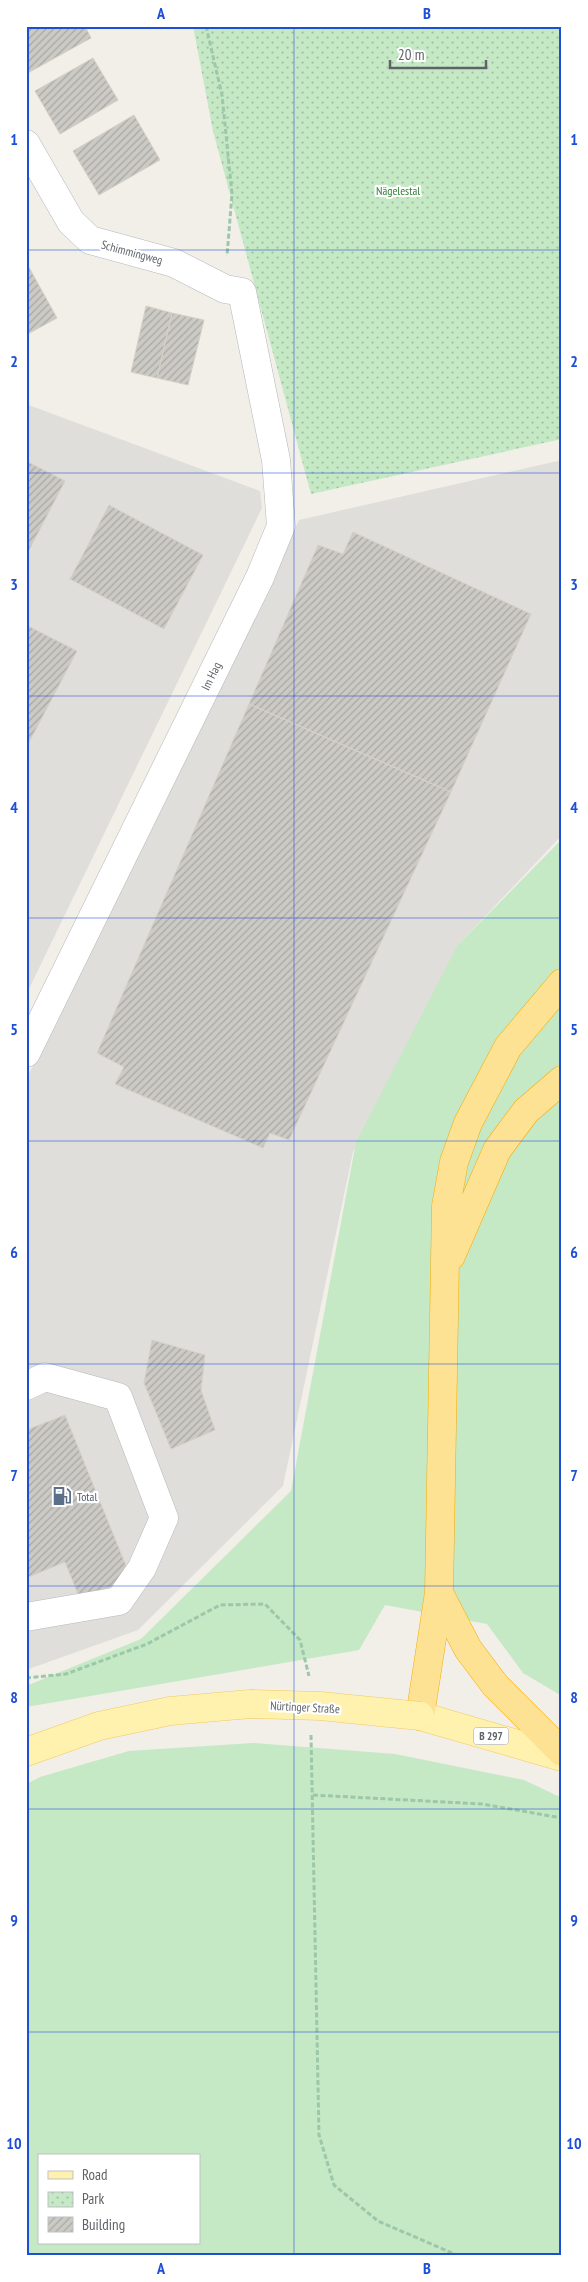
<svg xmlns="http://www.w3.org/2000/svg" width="588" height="2282" font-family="'PT Sans Narrow',sans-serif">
  <defs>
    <pattern id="park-dots" width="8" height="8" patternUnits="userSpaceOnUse" patternTransform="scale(1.25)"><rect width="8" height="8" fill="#c5e8c5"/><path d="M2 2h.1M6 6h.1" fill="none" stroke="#a3c0a4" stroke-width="1.8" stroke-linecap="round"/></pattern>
    <pattern id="building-hatch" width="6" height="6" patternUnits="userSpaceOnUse" patternTransform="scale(1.25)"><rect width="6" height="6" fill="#cccac5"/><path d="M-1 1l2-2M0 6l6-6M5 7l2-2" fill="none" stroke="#a9a8a4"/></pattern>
  </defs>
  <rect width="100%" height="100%" fill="#f1efe8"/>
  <!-- industrial -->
  <path fill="#e0deda" d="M26,404L260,491L262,508L26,995Z
    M562,460V835L460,943L353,1152L283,1486L138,1630L26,1670V1080L299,520Z"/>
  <!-- grass -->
  <path fill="#c5e8c5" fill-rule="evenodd" d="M562,839V1696L523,1673L487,1624L385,1605L359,1650L26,1707V1686L141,1639L291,1491L356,1142L457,946Z
    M253,1743L395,1754L524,1780L562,1798V2256H26V1784L40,1777L129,1751ZM39,2156H199V2243H39Z"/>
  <!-- park -->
  <path fill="url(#park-dots)" d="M193,26H562V439L311,494L213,131Z"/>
  <!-- building -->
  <path fill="url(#building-hatch)" stroke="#d6d1c6" d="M26,26H85L91,38L26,74Z
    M93,58L118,100L60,134L35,91Z
    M134,115L160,160L99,195L73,151Z
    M26,262L57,318L26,335Z
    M146,306L172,313L157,378L131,372Z
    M172,313L204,320L188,385L157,378Z
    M26,461L65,481L26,556Z
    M109,505L203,555L164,629L70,579Z
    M353,532L531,614L451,792L249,704L318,545L343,554Z
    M26,625L77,651L26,748Z
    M249,704L451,792L289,1140L270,1133L263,1148L115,1084L124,1067L97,1053Z
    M152,1340L205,1355L201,1390L215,1430L171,1449L144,1383Z
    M65,1415L131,1578L80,1599L65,1562L26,1578V1422L29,1429Z"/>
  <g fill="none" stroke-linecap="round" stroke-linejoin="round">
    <!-- minor casing -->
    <g stroke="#b5b8bc" stroke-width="29">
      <path id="minor" d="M26,144L71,222L90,240L174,263L225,289L242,292L276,460L281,526L260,577L26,1053
        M26,1386L45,1377L118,1397L164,1518L142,1568L119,1601L26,1617"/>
    </g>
    <!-- major casing -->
    <g stroke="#f2c960" stroke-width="29">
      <path id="major" d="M420,1716L562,1757
        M26,1752L99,1726L170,1711L250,1704"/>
    </g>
    <!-- highway casing -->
    <g stroke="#f9ab00" stroke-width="29">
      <path id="highway" d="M451,1256L497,1150L526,1111L562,1080
        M439,1593L468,1649L495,1685L562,1752
        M420,1716L439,1593L446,1206L454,1162L468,1123L508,1047L562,983"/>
    </g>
    <!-- path -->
    <path stroke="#9cc7a9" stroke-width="3" stroke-dasharray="5 2.5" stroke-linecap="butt" d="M206,26L222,95L232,194L227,256
      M26,1678L66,1674L147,1644L220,1605L265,1604L300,1640L309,1676
      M311,1735L319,2135L334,2185L378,2221L459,2256
      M313,1795L482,1804L562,1818"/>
    <!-- minor -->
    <use href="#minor" stroke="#fff" stroke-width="28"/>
    <!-- major -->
    <use href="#major" stroke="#fff2af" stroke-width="28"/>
    <!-- highway -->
    <use href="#highway" stroke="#fde293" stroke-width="28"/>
    <!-- major-bridge casing -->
    <g stroke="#f2c960" stroke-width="29" stroke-linecap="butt">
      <path id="major-bridge" d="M250,1704L320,1706L420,1716"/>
    </g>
    <!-- major-bridge -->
    <use href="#major-bridge" stroke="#fff2af" stroke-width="28"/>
  </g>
  <!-- grid -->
  <path fill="none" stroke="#1d4ed8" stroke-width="1" stroke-opacity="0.55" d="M294,26V2256M26,250H562M26,473H562M26,696H562M26,918H562M26,1141H562M26,1364H562M26,1586H562M26,1809H562M26,2032H562"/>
  <!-- icons -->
  <defs>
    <g id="fuel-bare" transform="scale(1.5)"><path d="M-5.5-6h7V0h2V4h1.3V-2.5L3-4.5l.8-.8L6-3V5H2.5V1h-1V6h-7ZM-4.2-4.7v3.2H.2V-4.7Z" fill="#5c6f8a" stroke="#fff" stroke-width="2.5" paint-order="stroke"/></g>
  </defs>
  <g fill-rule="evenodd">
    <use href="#fuel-bare" x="62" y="1496"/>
  </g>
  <g text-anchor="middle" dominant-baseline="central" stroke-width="4.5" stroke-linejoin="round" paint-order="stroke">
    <!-- shield labels -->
    <rect fill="#fff" stroke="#8f9295" stroke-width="1" x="473.5" y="1727.5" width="35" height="17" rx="4"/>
    <g font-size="11" font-weight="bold" fill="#5f6368">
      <text x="491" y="1736">B 297</text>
    </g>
    <!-- park labels -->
    <g font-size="12" fill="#348238" stroke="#fff">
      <text x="398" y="190">Nägelestal</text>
    </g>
    <!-- street labels -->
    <g font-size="12" fill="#5f6368" stroke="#fff">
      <text transform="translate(132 252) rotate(15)">Schimmingweg</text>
      <text transform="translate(211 676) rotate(-64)">Im Hag</text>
      <text transform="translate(305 1707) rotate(3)">Nürtinger Straße</text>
    </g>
    <!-- service labels -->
    <g font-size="12" fill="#4e5e75" stroke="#fff" text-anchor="start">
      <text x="77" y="1496">Total</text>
    </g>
  </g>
  <!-- border -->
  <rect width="588" height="2282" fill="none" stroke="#ffffff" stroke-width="55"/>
  <!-- legend -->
  <rect x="38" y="2154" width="162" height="90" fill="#ffffff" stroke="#bfc1c3"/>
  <rect x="48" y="2171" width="25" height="8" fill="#fff2af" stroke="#bfc1c3"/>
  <text x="82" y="2180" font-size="15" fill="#5f6368">Road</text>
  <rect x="48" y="2192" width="25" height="15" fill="url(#park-dots)" stroke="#bfc1c3"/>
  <text x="82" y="2204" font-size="15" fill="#5f6368">Park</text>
  <rect x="48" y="2217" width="25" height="15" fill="url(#building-hatch)" stroke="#bfc1c3"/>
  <text x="82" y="2230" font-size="15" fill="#5f6368">Building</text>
  <!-- scale -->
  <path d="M390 60v8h96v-8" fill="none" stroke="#5f6368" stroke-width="2.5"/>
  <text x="398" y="60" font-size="15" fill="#5f6368" stroke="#ffffff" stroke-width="4" paint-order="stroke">20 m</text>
  <rect x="28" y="28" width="532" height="2226" fill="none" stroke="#1d4ed8" stroke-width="2"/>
  <g font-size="16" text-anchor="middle" font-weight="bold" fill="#1d4ed8">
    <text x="161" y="19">A</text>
    <text x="427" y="19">B</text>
    <text x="14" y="145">1</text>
    <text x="574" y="145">1</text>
    <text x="14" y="367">2</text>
    <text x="574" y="367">2</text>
    <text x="14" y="590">3</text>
    <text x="574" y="590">3</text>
    <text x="14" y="813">4</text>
    <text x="574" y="813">4</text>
    <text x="14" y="1035">5</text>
    <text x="574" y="1035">5</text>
    <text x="14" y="1258">6</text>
    <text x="574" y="1258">6</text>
    <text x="14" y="1481">7</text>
    <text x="574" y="1481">7</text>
    <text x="14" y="1703">8</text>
    <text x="574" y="1703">8</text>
    <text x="14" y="1926">9</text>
    <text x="574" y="1926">9</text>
    <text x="14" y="2149">10</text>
    <text x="574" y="2149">10</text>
    <text x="161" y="2274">A</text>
    <text x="427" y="2274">B</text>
  </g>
</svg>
